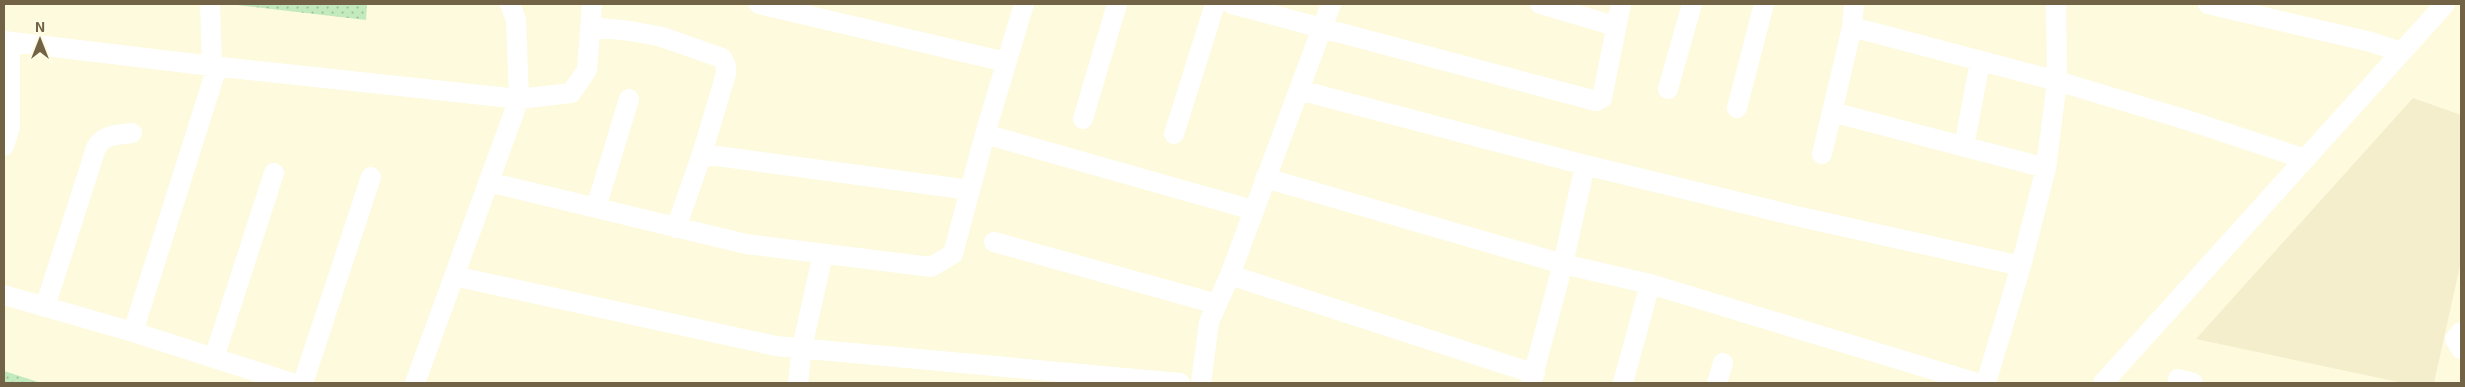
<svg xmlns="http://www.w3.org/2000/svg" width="2465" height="387" font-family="'Exo 2',sans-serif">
  <defs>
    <pattern id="grass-dots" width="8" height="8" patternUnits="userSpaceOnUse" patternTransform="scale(1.25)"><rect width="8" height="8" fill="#c2eabd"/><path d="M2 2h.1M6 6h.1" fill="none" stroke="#a2c19b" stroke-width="1.8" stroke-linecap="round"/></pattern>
  </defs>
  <rect width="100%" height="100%" fill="#fdfade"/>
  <!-- residential -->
  <path fill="#f5eecc" d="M2413,98L2461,115V261L2434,383H2403L2196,339Z"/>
  <!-- grass -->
  <path fill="url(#grass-dots)" d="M229,4H367L366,20Z
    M4,371L38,382L43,383H4Z"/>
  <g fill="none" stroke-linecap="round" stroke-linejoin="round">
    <!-- minor -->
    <path stroke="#fff" stroke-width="20" d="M210,4L212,66
      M510,4L516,20L519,99L571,93L587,70L592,4
      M759,4L1006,62
      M1232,4L1596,101L1602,98L1621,4
      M1540,4L1615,26
      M1854,4L1852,27L1832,112L2046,168
      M2208,4L2371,42L2401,52
      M590,27L631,31L662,37L722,58L726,66V74L702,154
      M1852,27L2057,81L2187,120L2305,159
      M4,41L212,66L519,99L415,383
      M1668,89L1692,4
      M1299,90L1585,165L1796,216L2021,266L1986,383
      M1737,108L1764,4
      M1083,119L1117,4
      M985,134L1253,210
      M1174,134L1215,4
      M4,146L10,127V42
      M1964,147L1980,61
      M1822,154L1832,112
      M1585,165L1563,264L1650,284L1977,383
      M1265,178L1563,264L1531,383
      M488,182L746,244L931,267L953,254L985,134L1024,4
      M596,208L629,99
      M676,228L702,154L970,190
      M994,242L1217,304
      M2021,266L2046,168L2057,81L2056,4
      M1230,275L1535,374
      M454,276L776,346L1180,383
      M4,295L133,332L292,383
      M45,307L96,148C104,134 117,135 132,133
      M133,332L217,67
      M2461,332L2455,339L2461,349
      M214,358L274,173
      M2178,379L2193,383
      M303,383L371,177
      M798,383L802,348L823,254
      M1201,383L1209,322L1230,275L1331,4
      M1623,383L1650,284
      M1717,383L1723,363
      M2103,383L2445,4"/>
  </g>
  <!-- border -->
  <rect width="2465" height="387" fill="none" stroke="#736346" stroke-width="10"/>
  <!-- north arrow -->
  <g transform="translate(40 40)" stroke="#fffce5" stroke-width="4" paint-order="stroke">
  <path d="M0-4L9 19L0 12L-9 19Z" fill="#736346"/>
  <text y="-8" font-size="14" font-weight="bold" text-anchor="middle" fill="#736346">N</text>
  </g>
</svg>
